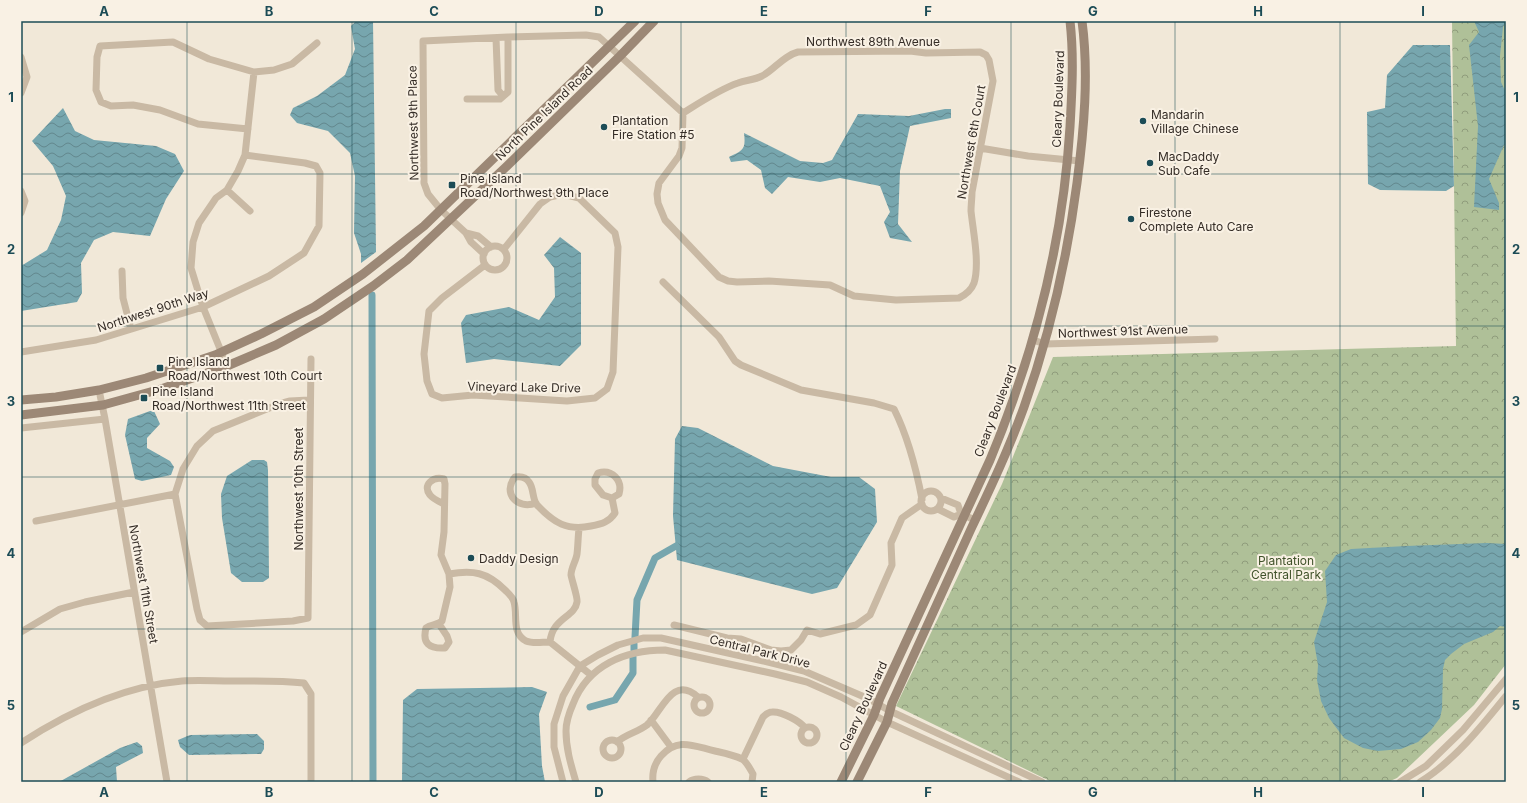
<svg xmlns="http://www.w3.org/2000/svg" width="1527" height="803" font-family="Inter,sans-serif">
  <defs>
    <pattern id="park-crowns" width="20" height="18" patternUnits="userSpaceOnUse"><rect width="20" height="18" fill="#afc098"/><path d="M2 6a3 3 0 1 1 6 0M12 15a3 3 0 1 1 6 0" fill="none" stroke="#8f9c7c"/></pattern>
    <pattern id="water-waves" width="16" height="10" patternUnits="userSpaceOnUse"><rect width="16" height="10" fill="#77a6ae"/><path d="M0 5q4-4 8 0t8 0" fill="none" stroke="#62878d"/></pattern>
  </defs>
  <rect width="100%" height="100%" fill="#f1e8d8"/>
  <!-- park -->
  <path fill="url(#park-crowns)" d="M1452,21H1506V664L1474,705L1397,778L1388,782H1052L896,706L1002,484L1053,357L1456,346Z"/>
  <!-- water -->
  <path fill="url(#water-waves)" d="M356,21H373L376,252L361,263V254L354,233L355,176L350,153L328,131L297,123L290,115L293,108L317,96L345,75L355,49L351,26Z
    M1474,21H1506L1503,27L1500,56L1501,82L1506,93V144L1504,145L1489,179L1499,203V210L1474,207L1478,126L1469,45L1479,32Z
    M1413,45H1450L1454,186L1446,191L1380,190L1368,184L1367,112L1385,108L1387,75Z
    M63,108L75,131L94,140L156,146L175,154L184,171L166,199L150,236L113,232L94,240L81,263L82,293L77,302L21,311V266L47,250L61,220L66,196L53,166L32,141Z
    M945,109H951V118L910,126L900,171L898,224L912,242L890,238L884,222L890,212L880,186L840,178L820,182L788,177L772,194L765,188L761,170L747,160L731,162L729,157C743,150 746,150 744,133L800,161L823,163L832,160L858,114L909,116Z
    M560,237L581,253V345L560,366L494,359L466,363L461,323L466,315L509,307L539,320L555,297L554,268L544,255Z
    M150,411H154L160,424L147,438V448L170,461L174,467L171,475L142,481L135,479L125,435L128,419Z
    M682,426L698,428L773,466L831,477H859L875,489L877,522L837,588L812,594L677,560L673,516L675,439Z
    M252,460H264L267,462L268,470L269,578L263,582H242L231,573L222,518L221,494L227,476Z
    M1487,543L1506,544V627L1500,626L1493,632L1464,644L1451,654L1445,660L1443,669L1442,709L1440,718L1431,730L1418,742L1401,749L1378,751L1363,748L1344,738L1329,718L1321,701L1317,680L1318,665L1314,642L1327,602L1325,571L1336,555L1351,549L1406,546Z
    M532,687L547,692L539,714L542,766L545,782H402L403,700L417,689Z
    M257,734L264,741V749L261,754L189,755L180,747L178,740L190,735Z
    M137,742L142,746L143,753L116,767L117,782H59L120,748Z"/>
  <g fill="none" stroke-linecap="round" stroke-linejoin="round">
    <!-- canal -->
    <path stroke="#77a6ae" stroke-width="7" d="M372,295L373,782
      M635,637L637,600L655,558L676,546
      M634,650V644
      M590,707L615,700L633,673V657"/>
    <!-- street -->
    <path stroke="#c9b9a4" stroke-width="7" d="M496,38L498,90L503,96
      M21,57L27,77L21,93
      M467,99H500L508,92V37
      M248,129L198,124L160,110L133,105L111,106L101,102L96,90L97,57L100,46L173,42L209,59L254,72L274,70L292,64L317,43
      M980,148L1028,156L1080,161
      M227,190L250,211
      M21,191L25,201L21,213
      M466,233L478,236L491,247
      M483 258a12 12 0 1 1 24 0a12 12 0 1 1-24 0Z
      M484,254L471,242L466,233L441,210L428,194L424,183L423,41L508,37L586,35L599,37L683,113C699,103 720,89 738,83C746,80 754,80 762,76C775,69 783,56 798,52L910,51L926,53L980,52L986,55L989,60L993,81L972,192C972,198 971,205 971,211C973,231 980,263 974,283C971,291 965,295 959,298L896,300L854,296L830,285L769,281L737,282L728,281L719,277L665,220L658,203L657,194L659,183L679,156L682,148L683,113
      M485,265L442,298L429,311L424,354L427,381L432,394L442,398L473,395L567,401L595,398L607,389L613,372L618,247L615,233L579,198L563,194L550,197L540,204L504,249
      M122,271L123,298L131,329
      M663,282L719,337L735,361L741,365L801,390L874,403L894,409C908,437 916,468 922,499
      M1033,340L1045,344L1215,339
      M21,352L96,340L203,307L269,276L304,253L319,226L320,173L316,166L305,163L245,155
      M227,366L203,307L191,268L193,242L199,223L216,198L227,190L238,171L245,155L254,72
      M99,390L105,419L167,782
      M309,400L290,401L279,404L213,431L197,446L183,469L175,494L197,609L200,620L207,626L293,621L308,618L311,359
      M21,428L105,419
      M921 501a10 10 0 1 1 20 0a10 10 0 1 1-20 0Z
      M941,498L958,505L961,514L975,520
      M536,503C517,510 502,493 515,477C521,476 526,477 529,482C534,488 532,499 537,505C554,523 567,531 591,526C602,524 609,522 615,513L612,498L619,494C623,480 612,469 598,473L595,479V485L603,495L612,498
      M938,509L954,517L961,514
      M36,521L175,494
      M449,574C473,570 487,572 505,590C508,593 513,597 514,602C518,615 511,633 526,641C533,644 542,642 550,642
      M439,624L447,636L449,642L445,648C429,649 422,643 426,628C431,624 438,625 442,621L450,587L449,574L441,555L444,532L445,484L444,479C433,476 422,485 430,495C433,499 440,502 444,504
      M674,625L727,638L741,639L771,650L781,651L791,650L801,640L807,630L820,634L856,625L870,615L892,565L891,543L902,518L922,504
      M21,632L60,609L85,602L134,592
      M550,642C552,618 575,617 577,602C578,598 572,581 571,575C571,568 576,561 577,554C578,546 578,537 579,529
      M550,642L591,675
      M694 705a8 8 0 1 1 16 0a8 8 0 1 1-16 0Z
      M651,720L671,747
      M801 735a8 8 0 1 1 16 0a8 8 0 1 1-16 0Z
      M603 749a9 9 0 1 1 18 0a9 9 0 1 1-18 0Z
      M617,742C626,734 638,732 647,725C662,712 672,674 698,697
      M21,743C70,711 123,686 182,681C198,680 215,681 231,681C255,681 279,680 304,683L311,694V782
      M743,759L763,717C765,715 769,712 772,712C781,711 800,721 805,728
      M563,782L554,747V724L563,696L580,666L598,655L618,645L643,638H661L772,663L804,671L869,699L890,711L1042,782
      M576,782C571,765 566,749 566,731C566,721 569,713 573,704C588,665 625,650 665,650L775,674L807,682L841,697L887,722L1019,782
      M653,782C652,772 654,764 661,756C678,737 693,746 715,751C724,753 734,755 742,759C747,762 750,769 753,774L752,782
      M689,782C694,778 703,778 708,782
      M1400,782L1426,766L1463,730L1506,679
      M1420,782C1453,762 1482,726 1506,696"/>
    <!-- secondary -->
    <path stroke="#9c8876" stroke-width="9" d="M21,400L56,397L99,390L146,378L215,355L261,334L314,307L363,274L424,226L635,21
      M21,415L103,405L161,389L227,366L276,345L324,319L373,286L407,260L507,166L620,56L654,21
      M841,782L874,715L880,698L990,460C1034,354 1063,242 1070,127C1072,91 1074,56 1070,21
      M857,782L887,722L892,703C918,645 945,587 971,529C990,489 1009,449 1024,407C1050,334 1067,259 1077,183C1084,130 1089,74 1082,21"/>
  </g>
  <!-- grid -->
  <path fill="none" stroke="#1c4c56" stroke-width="1" stroke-opacity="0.55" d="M187,21V782M352,21V782M516,21V782M681,21V782M846,21V782M1011,21V782M1175,21V782M1340,21V782M21,174H1506M21,326H1506M21,477H1506M21,629H1506"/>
  <!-- markers -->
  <g fill="#1c4c56" stroke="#f9f1e4" stroke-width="1.5">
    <circle cx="1143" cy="121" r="4"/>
    <circle cx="604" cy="127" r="4"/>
    <circle cx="1150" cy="163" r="4"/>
    <rect x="448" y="181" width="8" height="8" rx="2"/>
    <circle cx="1131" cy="219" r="4"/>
    <rect x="156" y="364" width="8" height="8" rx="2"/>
    <rect x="140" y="394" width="8" height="8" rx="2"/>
    <circle cx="471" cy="558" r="4"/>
  </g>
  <g text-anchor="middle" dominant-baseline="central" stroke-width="4" stroke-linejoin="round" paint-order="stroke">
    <!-- street labels -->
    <g font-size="12" fill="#342c26" stroke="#f9f1e4">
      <text x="873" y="41">Northwest 89th Avenue</text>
      <text transform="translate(1058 99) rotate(-88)">Cleary Boulevard</text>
      <text transform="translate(544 113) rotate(-44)">North Pine Island Road</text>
      <text transform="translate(413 123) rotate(-91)">Northwest 9th Place</text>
      <text transform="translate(971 142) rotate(-80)">Northwest 6th Court</text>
      <text transform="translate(153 310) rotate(-18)">Northwest 90th Way</text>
      <text transform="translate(1123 331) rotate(-2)">Northwest 91st Avenue</text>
      <text transform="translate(524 387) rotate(1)">Vineyard Lake Drive</text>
      <text transform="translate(995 411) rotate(-69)">Cleary Boulevard</text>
      <text transform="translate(298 489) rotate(-90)">Northwest 10th Street</text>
      <text transform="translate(144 584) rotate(80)">Northwest 11th Street</text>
      <text transform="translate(760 651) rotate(14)">Central Park Drive</text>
      <text transform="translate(863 706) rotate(-65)">Cleary Boulevard</text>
    </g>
    <!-- poi labels -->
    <g font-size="12" fill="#342c26" stroke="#f9f1e4" text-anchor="start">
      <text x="1151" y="114">Mandarin<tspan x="1151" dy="14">Village Chinese</tspan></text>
      <text x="612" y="120">Plantation<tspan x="612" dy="14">Fire Station #5</tspan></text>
      <text x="1158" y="156">MacDaddy<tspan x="1158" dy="14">Sub Cafe</tspan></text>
      <text x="460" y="178">Pine Island<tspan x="460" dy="14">Road/Northwest 9th Place</tspan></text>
      <text x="1139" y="212">Firestone<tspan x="1139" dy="14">Complete Auto Care</tspan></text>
      <text x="168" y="361">Pine Island<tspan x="168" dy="14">Road/Northwest 10th Court</tspan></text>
      <text x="152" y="391">Pine Island<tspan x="152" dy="14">Road/Northwest 11th Street</tspan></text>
      <text x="479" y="558">Daddy Design</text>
    </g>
    <!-- park labels -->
    <g font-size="12" fill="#40522a" stroke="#f9f1e4">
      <text x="1286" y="560">Plantation<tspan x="1286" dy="14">Central Park</tspan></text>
    </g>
  </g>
  <!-- border -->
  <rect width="1527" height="803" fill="none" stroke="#f9f1e4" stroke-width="44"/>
  <rect x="22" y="22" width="1483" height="759" fill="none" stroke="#1c4c56" stroke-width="1.5"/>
  <g font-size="13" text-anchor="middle" font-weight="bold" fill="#1c4c56">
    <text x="104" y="16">A</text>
    <text x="269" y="16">B</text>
    <text x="434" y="16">C</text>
    <text x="599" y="16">D</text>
    <text x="764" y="16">E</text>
    <text x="928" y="16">F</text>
    <text x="1093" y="16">G</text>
    <text x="1258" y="16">H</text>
    <text x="1423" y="16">I</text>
    <text x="11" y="102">1</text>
    <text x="1516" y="102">1</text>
    <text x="11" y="254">2</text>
    <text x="1516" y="254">2</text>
    <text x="11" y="406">3</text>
    <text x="1516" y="406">3</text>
    <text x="11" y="558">4</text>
    <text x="1516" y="558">4</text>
    <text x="11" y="710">5</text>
    <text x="1516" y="710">5</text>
    <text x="104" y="797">A</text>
    <text x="269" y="797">B</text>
    <text x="434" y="797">C</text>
    <text x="599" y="797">D</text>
    <text x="764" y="797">E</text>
    <text x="928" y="797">F</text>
    <text x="1093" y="797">G</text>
    <text x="1258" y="797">H</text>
    <text x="1423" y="797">I</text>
  </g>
</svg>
